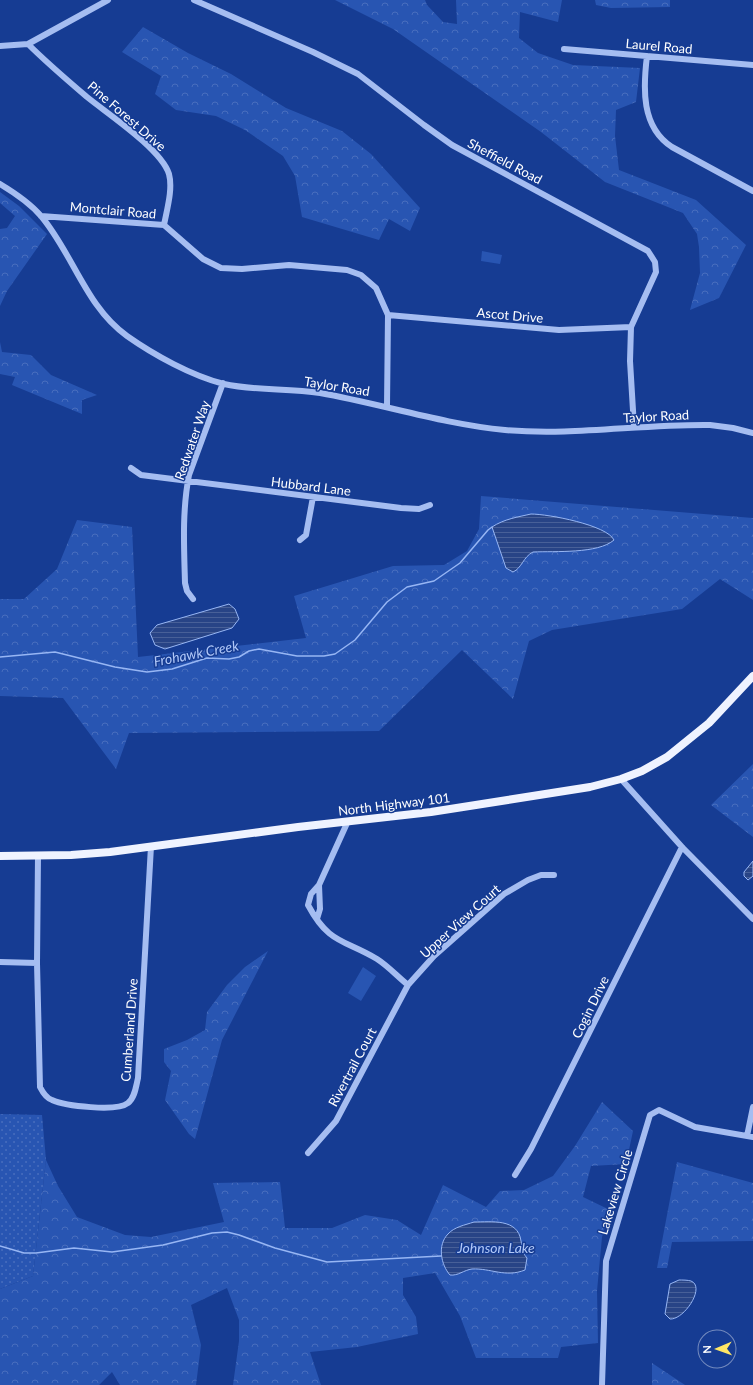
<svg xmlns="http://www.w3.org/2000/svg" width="753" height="1385" font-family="Lato,sans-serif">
  <defs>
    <pattern id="grass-dots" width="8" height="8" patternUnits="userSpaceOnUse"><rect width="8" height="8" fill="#2855b2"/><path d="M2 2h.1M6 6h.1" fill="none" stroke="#486ebe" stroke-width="1.8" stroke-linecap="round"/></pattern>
    <pattern id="forest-crowns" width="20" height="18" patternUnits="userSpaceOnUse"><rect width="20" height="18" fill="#2855b2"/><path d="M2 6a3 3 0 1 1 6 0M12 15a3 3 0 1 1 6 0" fill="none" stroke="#486ebe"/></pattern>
    <pattern id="water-rules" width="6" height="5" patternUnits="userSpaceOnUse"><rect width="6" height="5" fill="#284486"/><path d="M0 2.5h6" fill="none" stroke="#486098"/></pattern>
  </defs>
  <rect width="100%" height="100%" fill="#163c93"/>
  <!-- grass -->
  <path fill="url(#grass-dots)" d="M0,1114L42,1115L46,1160L33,1276L0,1289Z"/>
  <!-- forest -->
  <path fill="url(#forest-crowns)" d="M335,0H425L427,5L443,22L457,24L456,0H562L558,22L520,12L519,38L538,53L573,65L640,68L636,102L616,110L615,136L619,170L696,200L746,245L719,298L690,310L700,273L699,247L697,234L683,213L605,182L541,132L393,29Z
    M595,0H670V7L611,8L596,5Z
    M143,27L188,53L231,74L286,108L342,131L371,154L420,208L410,231L389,219L379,240L302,217L295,176L283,156L245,130L216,116L176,110L155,94L161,76L122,52Z
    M0,192L19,206L47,234L7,291L0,306V229L7,228L15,216L0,203Z
    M0,342L2,352L31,355L51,375L97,395L82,400V414L12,385L15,377L0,374Z
    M481,496L753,518V600L720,579L682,609L552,630L529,641L513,699L462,650L379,731L129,733L116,769L63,698L0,696V599H24L57,569L77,520L132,527L138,657L306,638L294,596L393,566L444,565L467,551L479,529Z
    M753,764V837L711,805Z
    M268,951L222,1040L195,1139L189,1134L165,1100L171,1071L164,1062V1049L187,1040L205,1030L207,1012L227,985L245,967Z
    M602,1102L633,1131L626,1164L591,1166L583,1197L610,1210L602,1237L597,1291L598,1343L561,1347L558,1358H476L460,1316L435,1273L403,1278V1295L416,1317L418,1334L357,1347L310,1352L321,1385H233L239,1341V1320L227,1288L191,1305L201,1345L196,1385H120L112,1372L99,1385H0V1289L33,1276L46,1160L58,1186L77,1217L125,1235L151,1237L224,1222L213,1183L280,1182L285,1228H332L365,1215L397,1220L421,1235L443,1185L486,1207L500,1191L524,1190L553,1176L575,1146Z
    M677,1162L753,1183V1241L672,1242L667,1268H657Z
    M652,1363L685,1385H652Z"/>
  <!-- garden -->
  <path fill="#2855b2" d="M482,251L502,255L500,264L481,261Z
    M363,967L376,976L361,1001L348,993Z"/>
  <!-- water -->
  <path fill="url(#water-rules)" stroke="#97b6f4" d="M531,514C548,514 607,525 614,540C598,554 555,551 533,552C523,557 522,568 513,572L506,568L492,527C504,519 518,517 531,514Z
    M229,604L235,609L239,619L232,628L165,649L155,645L150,633L157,625Z
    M753,861V876L748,880L744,876V872Z
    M474,1222C491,1222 518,1218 521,1241C523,1249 521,1251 527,1258L525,1270C505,1278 491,1268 472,1269C464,1270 458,1276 450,1275C441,1265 437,1245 448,1234C454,1227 465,1225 474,1222Z
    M679,1280C682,1280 688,1280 691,1281C706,1287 684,1320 670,1319L665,1314L670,1284Z"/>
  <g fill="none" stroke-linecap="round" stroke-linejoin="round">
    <!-- stream -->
    <path stroke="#97b6f4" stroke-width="1.5" d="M0,657L55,652L115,667L147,672L172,669L207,658L229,659L239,657L249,651L259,649L297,656H324L335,654L355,640L387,602L407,587L434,581L460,563L488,530L492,527
      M0,1246L24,1253H36L74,1248L112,1252L163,1245L212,1233L227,1232L239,1235L275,1248L327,1262L441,1256"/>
    <!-- minor -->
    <path stroke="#a5bdf1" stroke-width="6" d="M194,0L313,52L358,74L424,125L452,145L648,251L655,262L656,272L631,327L630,361L634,427
      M28,44C47,63 67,80 87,97C108,114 161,149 169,174C173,189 167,209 164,225
      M0,46L28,44L108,0
      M564,49L753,65
      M647,56C643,88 641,127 672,147L753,191
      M0,184C15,193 30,203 41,216C73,254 86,307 127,336C154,355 192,376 224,384C255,391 288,388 320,393C382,404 443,424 505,430C573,436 641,424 710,425L733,428L753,433
      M41,216L164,225L203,259L221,268L242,269L289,265L347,270L361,275L376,288L388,315L387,406
      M388,315L559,330L631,327
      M131,468L141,475L401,508L419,509L430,505
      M300,540L306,535L313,497
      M193,599L187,591L185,583C184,547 182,511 189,475L223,383
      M621,779L682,847L753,919
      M348,821L319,885L311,894L308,905C329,944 343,939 377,959C388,966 398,977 408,985
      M38,856L37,963L40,1087C43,1093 46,1098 52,1100C65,1106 117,1112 128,1103C135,1098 136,1086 138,1078L151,846
      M317,919L320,909L319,885
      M0,962L37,963
      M747,1136L753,1107
      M308,1153L336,1121L408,985L434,956L504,894L528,880L541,875H554
      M515,1175L531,1149L682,847
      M602,1385L606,1261L650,1115L659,1110L695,1127L753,1137"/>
    <!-- major -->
    <path stroke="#eff3ff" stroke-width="8" d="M0,856L71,855L110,852L298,827L431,812L590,787L621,779L642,771L667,757L709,723L753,676"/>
  </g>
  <g text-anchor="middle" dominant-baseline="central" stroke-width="3" stroke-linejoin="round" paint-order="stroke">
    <!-- street labels -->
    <g font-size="13" fill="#fff" stroke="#163c93">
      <text transform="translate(659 46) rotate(5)">Laurel Road</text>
      <text transform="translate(127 116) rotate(41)">Pine Forest Drive</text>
      <text transform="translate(505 161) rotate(28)">Sheffield Road</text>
      <text transform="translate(113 210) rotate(5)">Montclair Road</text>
      <text transform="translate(510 315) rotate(5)">Ascot Drive</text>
      <text transform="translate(337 386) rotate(9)">Taylor Road</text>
      <text transform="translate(656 416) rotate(-3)">Taylor Road</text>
      <text transform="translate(192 440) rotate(-71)">Redwater Way</text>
      <text transform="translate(311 486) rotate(7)">Hubbard Lane</text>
      <text transform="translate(394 804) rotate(-7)">North Highway 101</text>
      <text transform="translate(460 921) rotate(-42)">Upper View Court</text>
      <text transform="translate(590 1007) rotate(-64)">Cogin Drive</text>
      <text transform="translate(129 1030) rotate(-86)">Cumberland Drive</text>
      <text transform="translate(352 1067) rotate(-62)">Rivertrail Court</text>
      <text transform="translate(615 1192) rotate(-73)">Lakeview Circle</text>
    </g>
    <!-- water labels -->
    <g font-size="14" font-style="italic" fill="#b1c8f8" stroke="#163c93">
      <text transform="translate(196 653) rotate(-11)">Frohawk Creek</text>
      <text x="496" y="1247">Johnson Lake</text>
    </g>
  </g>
  <!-- north arrow -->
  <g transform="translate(717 1349) rotate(268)"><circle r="19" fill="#163c93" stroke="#738abe"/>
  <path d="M0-3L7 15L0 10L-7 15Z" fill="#ffe665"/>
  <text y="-6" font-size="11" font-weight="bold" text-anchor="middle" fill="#ffffff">N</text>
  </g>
</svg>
